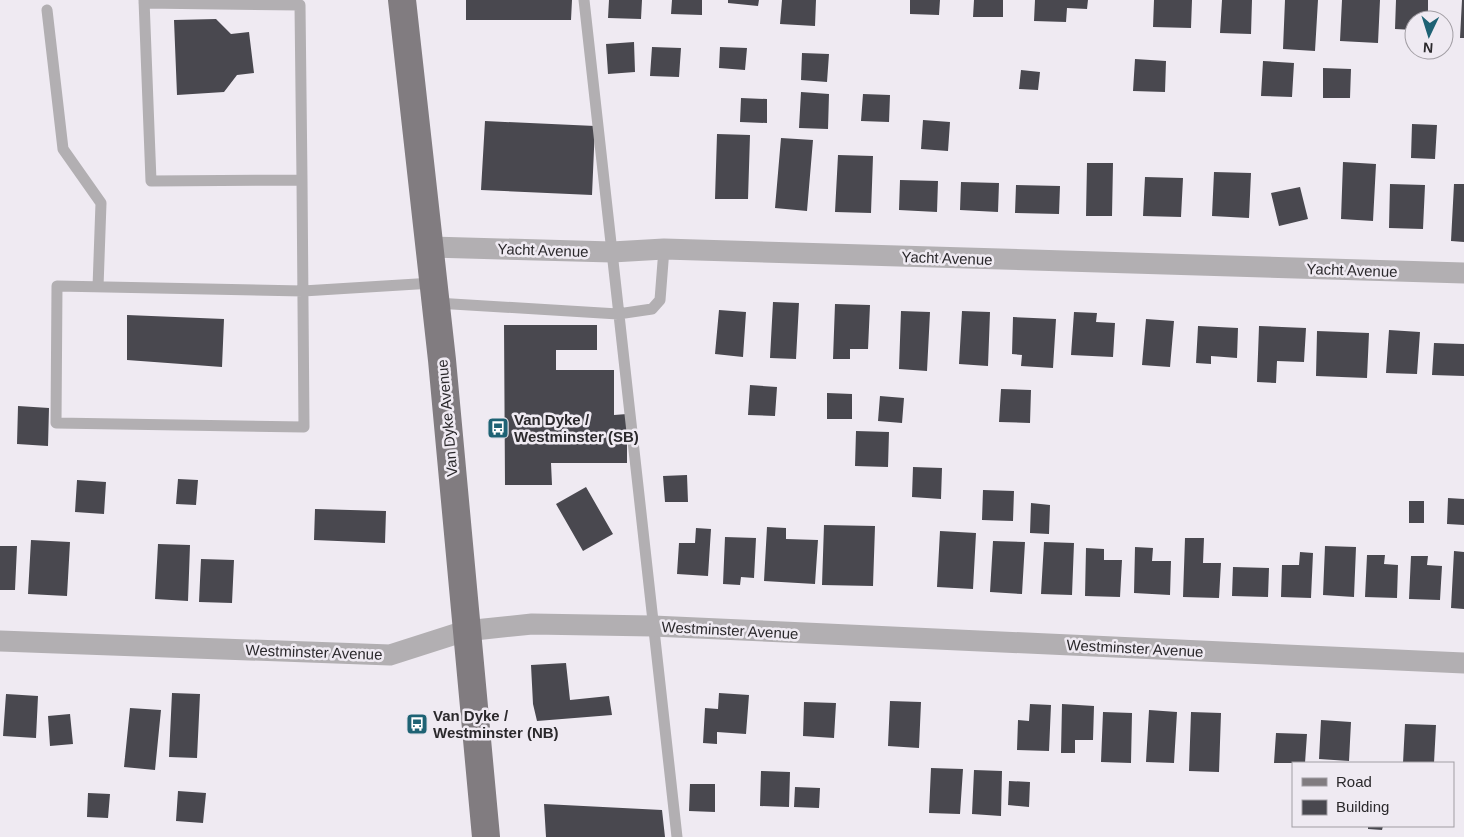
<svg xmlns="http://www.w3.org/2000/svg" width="1464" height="837" font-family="Arial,sans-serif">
  <rect width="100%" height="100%" fill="#efeaf2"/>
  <!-- building -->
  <path fill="#49484f" d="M466,0H572L571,20H466Z
    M609,0H642L641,19L608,18Z
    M672,0H702V15L671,14Z
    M728,0H759L758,6L728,3Z
    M782,0H816L815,26L780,24Z
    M910,0H940L939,15L910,14Z
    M974,0H1003V17H973Z
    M1035,0H1088L1087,9L1067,8L1066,22L1034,21Z
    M1154,0H1192L1191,28L1153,27Z
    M1222,0H1252L1251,34L1220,33Z
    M1285,0H1318L1315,51L1283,49Z
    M1342,0H1380L1378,43L1340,41Z
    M1396,0H1428V20H1414V30L1395,29Z
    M1462,0H1464V38H1460Z
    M216,19L231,34L249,32L254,73L237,75L224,92L177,95L174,20Z
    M634,42L635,72L608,74L606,44Z
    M652,47L681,48L679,77L650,76Z
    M720,47L747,48L745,70L719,68Z
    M802,53L829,54L827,82L801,80Z
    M1135,59L1166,61L1165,92L1133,91Z
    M1263,61L1294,63L1292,97L1261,96Z
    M1323,68L1351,69L1350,98H1323Z
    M1021,70L1040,72L1038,90L1019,89Z
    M801,92L829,94L828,129L799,128Z
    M863,94L890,95L889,122L861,121Z
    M741,98L767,99V123L740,122Z
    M923,120L950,122L948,151L921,149Z
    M485,121L595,126L592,195L481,190Z
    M1412,124L1437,125L1435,159L1411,158Z
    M717,134L750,135L748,199H715Z
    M781,138L813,140L807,211L775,208Z
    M838,155L873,156L871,213L835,212Z
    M1343,162L1376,164L1373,221L1341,219Z
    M1087,163H1113L1112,216H1086Z
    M1214,172L1251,173L1249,218L1212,216Z
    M1145,177L1183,178L1181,217L1143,216Z
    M900,180L938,181L937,212L899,210Z
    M961,182L999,183L998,212L960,210Z
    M1390,184L1425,185L1423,229L1389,228Z
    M1454,184H1464V242L1451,241Z
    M1016,185L1060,186L1059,214L1015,213Z
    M1300,187L1308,219L1279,226L1271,193Z
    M773,302L799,303L796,359L770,358Z
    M835,304L870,305L868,349H850V359H833Z
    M719,310L746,312L743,357L715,354Z
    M901,311L930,312L927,371L899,369Z
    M962,311L990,312L988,366L959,364Z
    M1074,312L1097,313L1096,322L1115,323L1113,357L1071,355Z
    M127,315L224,319L222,367L127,360Z
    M1013,317L1056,319L1053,368L1021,366L1022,355L1012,354Z
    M1146,319L1174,321L1170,367L1142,365Z
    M504,325H597V350H556V370H614V415L627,414V463H551L552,485H505Z
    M1198,326L1238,328L1237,358L1211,356V364L1196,363Z
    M1259,326L1306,328L1304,362L1277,361L1276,383L1257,382Z
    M1389,330L1420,332L1417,374L1386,373Z
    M1317,331L1369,333L1367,378L1316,376Z
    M1434,343L1464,344V376L1432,375Z
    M750,385L777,387L775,416L748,415Z
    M1001,389L1031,390L1030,423L999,422Z
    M827,393L852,394V419H827Z
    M880,396L904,398L902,423L878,421Z
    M18,406L49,408L48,446L17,444Z
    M856,431L889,432L888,467L855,466Z
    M913,467L942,468L941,499L912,497Z
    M687,475L688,502H665L663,476Z
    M178,479L198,480L196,505L176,504Z
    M77,480L106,482L104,514L75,512Z
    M586,487L613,534L583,551L556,504Z
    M983,490L1014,491L1013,521L982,520Z
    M1448,498L1464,499V525L1447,524Z
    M1409,501H1424V523H1409Z
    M1031,503L1050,505L1049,534L1030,533Z
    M315,509L386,511L385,543L314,540Z
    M824,525L875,526L873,586L822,585Z
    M767,527L786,528V539L818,540L815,584L764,581Z
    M696,528L711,529L708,576L677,574L679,543H695Z
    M940,531L976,533L973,589L937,587Z
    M725,537L756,538L754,578L741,577L740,585L723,584Z
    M1185,538H1204L1203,563H1221L1219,598L1183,597Z
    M31,540L70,542L67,596L28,594Z
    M993,541L1025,542L1022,594L990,592Z
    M1044,542L1074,543L1072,595L1041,594Z
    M158,544L190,545L188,601L155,599Z
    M0,546H17L15,590H0Z
    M1325,546L1356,547L1354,597L1323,595Z
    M1135,547L1153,548L1152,561H1171L1170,595L1134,593Z
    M1086,548L1104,549V560H1122L1120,597L1085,596Z
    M1454,551L1464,552V609L1451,608Z
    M1300,552L1313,553L1311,598L1281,597L1282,565H1299Z
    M1367,555H1385L1384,564L1398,565L1397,598L1365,597Z
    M1411,556H1428L1427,565L1442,566L1440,600L1409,599Z
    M201,559L234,560L232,603L199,602Z
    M1233,567L1269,568L1268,597L1232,596Z
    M566,663L570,700L609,696L612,715L537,721L533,704L531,665Z
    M172,693L200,694L197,758L169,757Z
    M719,693L749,695L746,734L717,732V744L703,743L705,708L718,709Z
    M6,694L38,696L36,738L3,736Z
    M890,701L921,702L919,748L888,746Z
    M804,702L836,703L834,738L803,736Z
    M1030,704L1051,705L1049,751L1017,750L1018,720L1029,721Z
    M1062,704L1094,706L1093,740H1075V753H1061Z
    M130,708L161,710L155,770L124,767Z
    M1149,710L1177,712L1174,763L1146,762Z
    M1103,712L1132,713L1131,763L1101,762Z
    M1191,712L1221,713L1219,772L1189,771Z
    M70,714L73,744L50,746L48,716Z
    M1321,720L1351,722L1349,761L1319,759Z
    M1405,724L1436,725L1434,763H1403Z
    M1276,733L1307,734L1305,763H1274Z
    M931,768L963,769L960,814L929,813Z
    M974,770L1002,771L1001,816L972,814Z
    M761,771L790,772L789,807L760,806Z
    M1009,781L1030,782L1029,807L1008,805Z
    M690,784H715V812L689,811Z
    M795,787L820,788L819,808L794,807Z
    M178,791L206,793L203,823L176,821Z
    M88,793L110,794L108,818L87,817Z
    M544,804L662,810L665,837H546Z
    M1368,826H1383L1382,830L1368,829Z"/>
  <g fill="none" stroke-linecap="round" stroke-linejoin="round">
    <!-- service -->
    <path stroke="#b2afb2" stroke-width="11" d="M144,0L151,181L302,180L304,427L56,423L57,286L303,291L433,283
      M584,0L677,837
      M144,3L300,5L302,180
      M47,10L63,149L101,203L98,287
      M436,303L618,314L652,309L660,300L664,249"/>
    <!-- minor -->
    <path stroke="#b2afb2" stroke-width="21" d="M431,247L612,252L664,249L1464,273
      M0,641L390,655L465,631L532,624L653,626L1464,663"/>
    <!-- primary -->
    <path stroke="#817c80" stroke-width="28" d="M402,0L442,360L486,837"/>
  </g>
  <!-- icons -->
  <defs>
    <g id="bus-square" transform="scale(1.125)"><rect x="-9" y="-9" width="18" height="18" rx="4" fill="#1e6274" stroke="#efeaf2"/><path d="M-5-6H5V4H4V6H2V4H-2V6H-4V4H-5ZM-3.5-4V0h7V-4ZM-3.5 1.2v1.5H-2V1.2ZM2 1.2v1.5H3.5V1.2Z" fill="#fff"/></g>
  </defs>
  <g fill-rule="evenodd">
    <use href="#bus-square" x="498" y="428"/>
    <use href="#bus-square" x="417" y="724"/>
  </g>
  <g text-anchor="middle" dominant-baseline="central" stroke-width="5" stroke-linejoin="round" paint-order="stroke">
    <!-- street labels -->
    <g font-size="15" fill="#2b292c" stroke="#efeaf2">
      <text transform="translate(543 250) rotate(2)">Yacht Avenue</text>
      <text transform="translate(947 258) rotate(2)">Yacht Avenue</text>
      <text transform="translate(1352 270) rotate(2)">Yacht Avenue</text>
      <text transform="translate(447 418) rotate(-95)">Van Dyke Avenue</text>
      <text transform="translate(730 630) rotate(3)">Westminster Avenue</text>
      <text transform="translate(1135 648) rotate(3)">Westminster Avenue</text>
      <text transform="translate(314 652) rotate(2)">Westminster Avenue</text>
    </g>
    <!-- poi labels -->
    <g font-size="15" font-weight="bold" fill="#2b292c" stroke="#efeaf2" text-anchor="start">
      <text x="514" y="419">Van Dyke /<tspan x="514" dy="17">Westminster (SB)</tspan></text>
      <text x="433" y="715">Van Dyke /<tspan x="433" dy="17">Westminster (NB)</tspan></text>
    </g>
  </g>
  <!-- legend -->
  <rect x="1292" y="762" width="162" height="65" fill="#efeaf2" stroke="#a19da3"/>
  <rect x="1302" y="778" width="25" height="8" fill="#817c80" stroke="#a19da3"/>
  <text x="1336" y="787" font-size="15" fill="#2b292c">Road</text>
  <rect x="1302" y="800" width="25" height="15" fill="#49484f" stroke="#a19da3"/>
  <text x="1336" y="812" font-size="15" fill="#2b292c">Building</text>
  <!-- north arrow -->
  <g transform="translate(1429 35) rotate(184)"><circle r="24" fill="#efeaf2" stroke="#a19da3"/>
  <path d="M0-4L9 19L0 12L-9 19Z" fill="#1e6274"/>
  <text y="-8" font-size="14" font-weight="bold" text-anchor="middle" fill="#2b292c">N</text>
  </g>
</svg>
